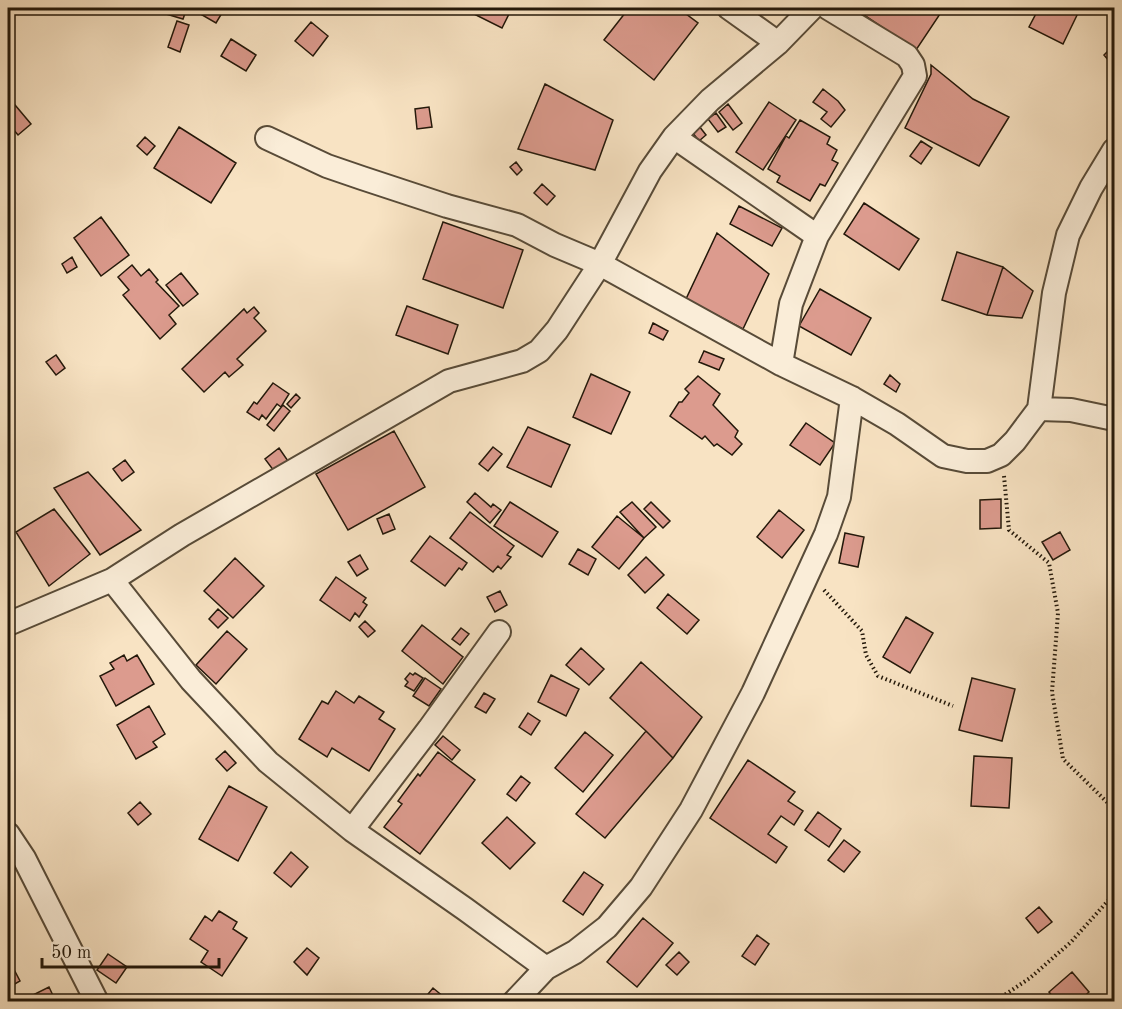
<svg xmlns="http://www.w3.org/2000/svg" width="1122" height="1009" font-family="'Old Standard TT',serif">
  <rect width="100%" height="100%" fill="#f8e3c3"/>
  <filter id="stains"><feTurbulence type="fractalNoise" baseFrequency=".00333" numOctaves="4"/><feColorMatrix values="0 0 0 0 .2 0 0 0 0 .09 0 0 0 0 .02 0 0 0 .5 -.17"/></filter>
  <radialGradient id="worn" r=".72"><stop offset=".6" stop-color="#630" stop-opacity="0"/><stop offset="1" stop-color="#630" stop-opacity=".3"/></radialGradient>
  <!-- building -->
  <path fill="#dc9b8e" stroke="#23180a" stroke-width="1.5" d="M150,8H187L183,19L149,9Z
    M190,8H225L216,23Z
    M462,8H512L502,28Z
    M629,8H678L698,23L654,80L604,40Z
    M854,8H944L916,50Z
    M1039,8L1080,9L1063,44L1029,27Z
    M177,21L189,25L180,52L168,47Z
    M311,22L328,36L313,56L295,41Z
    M231,39L256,55L246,71L221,56Z
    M1114,45V67L1104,55Z
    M931,65L973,99L1009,117L979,166L905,128L931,74Z
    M545,84L613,120L595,170L518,149Z
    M823,89L838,101L845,110L831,127L821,119L827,112L813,102Z
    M10,99L31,124L18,135L8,123V102Z
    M769,102L796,120L763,170L736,152Z
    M728,104L742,123L733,130L719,112Z
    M429,107L432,127L417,129L415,109Z
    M716,113L726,127L718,132L708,119Z
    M800,120L830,137L827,144L837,150L832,160L838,163L825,186L820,184L810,201L777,182L780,176L768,169L786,136L789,138Z
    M699,126L706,135L699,141L692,132Z
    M179,127L236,163L211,203L154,168Z
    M145,137L155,146L147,155L137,146Z
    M921,141L932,148L921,164L910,156Z
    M516,162L522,170L517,175L510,167Z
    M542,184L555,196L547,205L534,193Z
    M864,203L919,239L899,270L844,234Z
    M739,206L782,228L772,246L730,224Z
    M101,217L129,255L101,276L74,238Z
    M443,222L523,250L503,308L423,279Z
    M717,233L769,274L743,329L686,299Z
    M957,252L1003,267L987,315L942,300Z
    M72,257L77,267L67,273L62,264Z
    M132,265L141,276L149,269L158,280L156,282L179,306L169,315L176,324L160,339L123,295L129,290L118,277Z
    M1003,267L1033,291L1022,318L987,315Z
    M181,273L198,294L183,306L166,285Z
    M820,289L871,318L851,355L799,326Z
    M407,306L458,325L448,354L396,335Z
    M254,307L259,313L254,318L266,331L237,359L243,365L229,377L225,372L204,392L182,369L244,309L247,313Z
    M653,323L668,331L663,340L649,333Z
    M704,351L724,359L719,370L699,362Z
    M56,355L65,368L56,375L46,362Z
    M591,374L630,392L611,434L573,417Z
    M890,375L900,384L896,392L884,384Z
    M698,376L720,394L713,405L738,431L735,437L742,444L732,455L717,444L714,446L705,436L702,439L670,416L679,402H682L689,393L685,389Z
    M273,383L289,394L281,407L277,404L266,419L262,415L259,420L247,412L254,402L257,404Z
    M296,394L300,398L291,408L287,404Z
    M283,405L290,411L274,431L267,425Z
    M806,423L835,443L820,465L790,445Z
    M528,427L570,445L551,487L507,467Z
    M394,431L425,487L348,530L316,474Z
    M493,447L502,454L488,471L479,464Z
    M279,448L288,461L274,471L265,459Z
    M125,460L134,472L122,481L113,469Z
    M88,472L141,530L100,555L54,488Z
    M475,493L491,507L493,504L501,510L490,523L467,502Z
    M1001,499V528L980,529V500Z
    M510,502L558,532L542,557L494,526Z
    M632,502L656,527L644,538L620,512Z
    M651,502L670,521L663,528L644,509Z
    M54,509L90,554L49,586L16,532Z
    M779,510L804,530L782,558L757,537Z
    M470,512L514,546L507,555L511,557L501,569L498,566L493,572L450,538Z
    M389,514L395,529L383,534L377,519Z
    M617,516L644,538L619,569L592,547Z
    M1060,532L1070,550L1053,560L1042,542Z
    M845,533L864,537L858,567L839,563Z
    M430,536L467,563L462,570L459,568L445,586L411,561Z
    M578,549L596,559L588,575L569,564Z
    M360,555L368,569L357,576L348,562Z
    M646,557L664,575L645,593L628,575Z
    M235,558L264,586L233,618L204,591Z
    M336,577L366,598L363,602L367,605L359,617L355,613L350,621L320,600Z
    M500,591L507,605L495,612L487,597Z
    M668,594L699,620L687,634L657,608Z
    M218,609L228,618L218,628L209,619Z
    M906,617L933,633L910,673L883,657Z
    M365,621L375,631L368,637L359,627Z
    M422,625L463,657L443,684L402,651Z
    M461,628L469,634L460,645L452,639Z
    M227,631L247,649L216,684L196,665Z
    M581,648L604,669L589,685L566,665Z
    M124,655L127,661L137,655L154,684L116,706L100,676L114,669L110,663Z
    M641,662L702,717L673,758L646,731L610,698Z
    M410,673L413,675L415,673L423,678L414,691L405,686L408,682L405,679Z
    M551,675L579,689L566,716L538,702Z
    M425,678L441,689L429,706L413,696Z
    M972,678L1015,689L1002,741L959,730Z
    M336,691L354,703L359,696L384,712L379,719L395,729L369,771L332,748L327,757L299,739L322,701L328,704Z
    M484,693L495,699L486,713L475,707Z
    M149,706L165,734L153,742L157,747L136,759L117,725Z
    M528,713L540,721L531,735L519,727Z
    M646,731L673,758L605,838L576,814Z
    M585,732L613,755L583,792L555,768Z
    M443,736L460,750L452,760L435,745Z
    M225,751L236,763L227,771L216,759Z
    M438,752L475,780L420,854L384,827L402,804L398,801L418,774L420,776Z
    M974,756L1012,758L1009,808L971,806Z
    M748,760L795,792L788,801L803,811L794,825L781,816L768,834L787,847L776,863L710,818Z
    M521,776L530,783L516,801L507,794Z
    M229,786L267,807L238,861L199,839Z
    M140,802L151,814L138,825L128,813Z
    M818,812L841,829L829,847L805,830Z
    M507,817L535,843L510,869L482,843Z
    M844,840L860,852L844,872L828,860Z
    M291,852L308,867L291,887L274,873Z
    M584,872L603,885L583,915L563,901Z
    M1039,907L1052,922L1038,933L1026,918Z
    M219,911L237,922L233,929L247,938L222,976L201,962L208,951L190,939L205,916L212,921Z
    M643,918L673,943L637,987L607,962Z
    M757,935L769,944L755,965L742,956Z
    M307,948L319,958L307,975L294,962Z
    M679,952L689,962L677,975L666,965Z
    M108,954L127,967L116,983L97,970Z
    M8,958L20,981L8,988Z
    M1072,972L1089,992L1078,1002H1057L1049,992Z
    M49,987L56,1002H19Z
    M433,988L450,1002L423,1000Z"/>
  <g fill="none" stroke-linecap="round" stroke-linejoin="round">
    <!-- minor casing -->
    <g stroke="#584b38" stroke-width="26">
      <path id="minor" d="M729,8L778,43
        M674,137L817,236L791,304L781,364
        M267,138L327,166L362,178L447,206L517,225L555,245L600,264L781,364L852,398L897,424L943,456L967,461H987L1001,455L1015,441L1039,409L1054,293L1068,235L1091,188L1114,150
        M817,236L915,76L913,65L907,56L828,8
        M1039,409L1071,410L1114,419
        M112,580L191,680L268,762L352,830L465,909L546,968
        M8,624L112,580L182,535L449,381L522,361L539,351L557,330L600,264L650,171L674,137L710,100L778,43L812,8
        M352,830L429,729L499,632
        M8,834L24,858L97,1002
        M514,1002L546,968L575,952L607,927L641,887L691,810L753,693L826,534L839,497L852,398"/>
    </g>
    <!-- path -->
    <path stroke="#23180a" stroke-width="4" stroke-dasharray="1.5 3" stroke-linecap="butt" d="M1004,476L1009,530L1049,563L1058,613L1052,692L1063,759L1114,809
      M824,590L862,631L866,655L878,676L953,706
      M994,1002L1030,978L1071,942L1114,894"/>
    <!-- minor -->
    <use href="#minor" stroke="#faedd8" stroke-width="22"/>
  </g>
  <!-- margin -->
  <rect width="1122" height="1009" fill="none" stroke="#f8e3c3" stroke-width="30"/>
  <rect x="9" y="9" width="1104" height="991" fill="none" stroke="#23180a" stroke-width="3"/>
  <rect x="15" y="15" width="1092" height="979" fill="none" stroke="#23180a" stroke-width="1.5"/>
  <!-- scale -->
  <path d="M42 958v9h177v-9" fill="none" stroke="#23180a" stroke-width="3"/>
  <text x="51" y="958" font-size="18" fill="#23180a" stroke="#faedd8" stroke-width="4.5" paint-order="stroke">50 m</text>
  <rect width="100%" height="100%" filter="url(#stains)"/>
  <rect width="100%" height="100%" fill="url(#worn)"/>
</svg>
